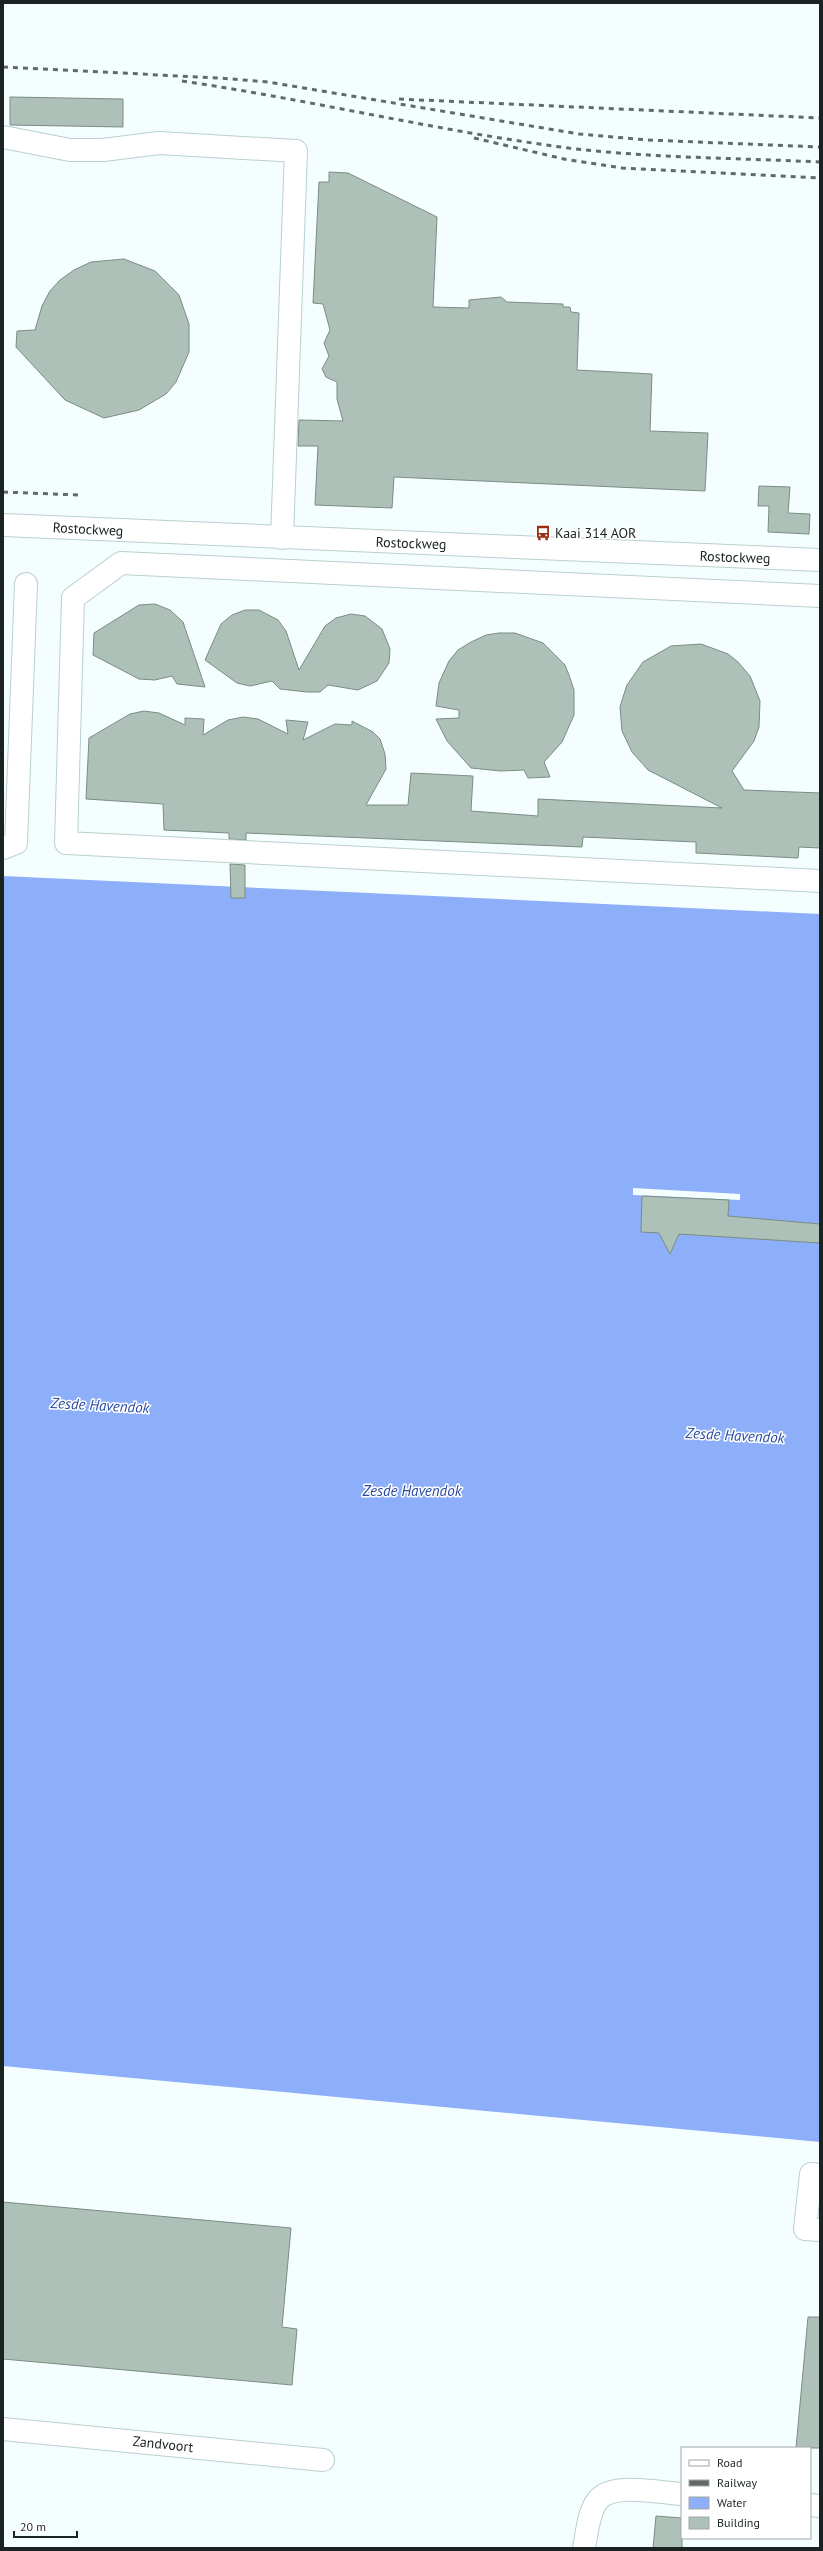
<svg xmlns="http://www.w3.org/2000/svg" width="823" height="2551" font-family="'PT Sans',sans-serif">
  <rect width="100%" height="100%" fill="#f5fefe"/>
  <!-- water -->
  <path fill="#8daff9" d="M3,876L820,914V2142L3,2066Z"/>
  <!-- pier -->
  <path fill="#f5fefe" d="M633,1188L740,1194V1200L633,1195Z"/>
  <!-- building -->
  <path fill="#aec1b8" stroke="#7a8c83" d="M10,97L123,99V127L10,125Z
    M329,172L348,173L437,217L433,307L469,308V300L501,297L507,302L563,304V307H570L571,312L579,313L577,370L652,374L650,431L708,433L705,491L394,477L392,508L315,505L318,446H298L299,420L343,421L337,399V382L326,377L322,369L329,356L324,343L330,330L323,304L313,303L319,182H329Z
    M124,259L155,271L179,295L189,324V352L176,382L166,394L139,410L104,418L65,400L16,347L17,331L35,330L42,306L50,291L60,280L74,270L91,262Z
    M759,486L790,487L788,513L810,514L809,534L768,532L769,506H758Z
    M155,604L170,610L183,622L205,687L177,684L172,676L155,680L139,679L93,655L94,633L139,605Z
    M245,610H259L278,620L286,631L299,670L325,626L336,618L351,614L365,616L382,629L390,649L389,663L377,681L358,690L328,685L320,692H307L280,689L272,681L250,686L237,683L205,660L221,624L232,615Z
    M499,633H515L543,643L565,665L569,675L574,690V715L562,742L544,762L550,777L528,778L524,770L501,771L471,768L447,741L436,719L459,718V710L436,706L439,683L449,661L458,650L471,642L486,635Z
    M701,644L728,654L738,662L750,676L760,701L759,727L754,741L732,771L744,790L820,793V848L799,847L798,858L696,853V842L583,837L582,847L246,833V840L229,839V833L164,830L163,804L86,799L89,738L130,714L144,711L159,713L185,725V718L204,719L203,735L228,720L243,717L258,719L288,734L286,720L308,722L303,740L335,724L352,725V721L373,732L380,739L385,754L386,769L366,805H408L411,773L473,776L471,811L538,816V799L722,808L648,770L632,752L622,731L620,707L624,694L627,685L643,662L671,646Z
    M230,864L245,865V898H231Z
    M642,1196L729,1200L728,1216L820,1224V1243L679,1234L670,1254L659,1233L641,1232Z
    M3,2202L291,2228L282,2327L297,2329L292,2385L3,2359Z
    M808,2317H820V2448H796Z
    M656,2516L682,2518V2548H653Z"/>
  <g fill="none" stroke-linecap="round" stroke-linejoin="round">
    <!-- minor casing -->
    <g stroke="#b9cfd0" stroke-width="24">
      <path id="minor" d="M3,137L70,150H103L159,143L296,151L282,538
        M3,525L820,560
        M820,596L121,563L73,598L66,843L820,881
        M3,848L16,843L26,584
        M820,2175L811,2174L805,2229L820,2230
        M3,2429L323,2460
        M810,2505L820,2506
        M584,2548C587,2534 588,2512 598,2500C613,2482 661,2493 682,2494"/>
    </g>
    <!-- minor -->
    <use href="#minor" stroke="#fff" stroke-width="22"/>
    <!-- rail -->
    <path stroke="#616969" stroke-width="3" stroke-dasharray="5 5" stroke-linecap="butt" d="M3,67L219,78L268,82L579,134L648,140L820,147
      M182,81C311,100 438,131 568,148C651,158 736,158 820,162
      M399,99L820,118
      M474,138L564,159L622,168L820,178
      M3,492L78,495"/>
  </g>
  <!-- icons -->
  <defs>
    <g id="bus-bare" transform="scale(1.2)"><path d="M-5-6H5V4H4V6H2V4H-2V6H-4V4H-5ZM-3.5-4V0h7V-4ZM-3.5 1.2v1.5H-2V1.2ZM2 1.2v1.5H3.5V1.2Z" fill="#982f15" stroke="#fff" stroke-width="2.5" paint-order="stroke"/></g>
  </defs>
  <g fill-rule="evenodd">
    <use href="#bus-bare" x="543" y="533"/>
  </g>
  <g text-anchor="middle" dominant-baseline="central" stroke-width="3" stroke-linejoin="round" paint-order="stroke">
    <!-- street labels -->
    <g font-size="14" fill="#1a2222" stroke="#fff">
      <text transform="translate(88 529) rotate(3)">Rostockweg</text>
      <text transform="translate(411 543) rotate(2)">Rostockweg</text>
      <text transform="translate(735 557) rotate(2)">Rostockweg</text>
      <text transform="translate(163 2444) rotate(6)">Zandvoort</text>
    </g>
    <!-- poi labels -->
    <g font-size="14" fill="#1a2222" stroke="#fff" text-anchor="start">
      <text x="555" y="533">Kaai 314 AOR</text>
    </g>
    <!-- water labels -->
    <g font-size="15" font-style="italic" fill="#294b9f" stroke="#fff">
      <text transform="translate(100 1405) rotate(3)">Zesde Havendok</text>
      <text transform="translate(735 1435) rotate(3)">Zesde Havendok</text>
      <text x="412" y="1490">Zesde Havendok</text>
    </g>
  </g>
  <!-- border -->
  <rect width="823" height="2551" fill="none" stroke="#1a2222" stroke-width="8"/>
  <!-- legend -->
  <rect x="681" y="2447" width="130" height="92" fill="#ffffff" stroke="#a3a7a7"/>
  <rect x="689" y="2460" width="20" height="6" fill="#ffffff" stroke="#a3a7a7"/>
  <text x="717" y="2467" font-size="12" fill="#1a2222">Road</text>
  <rect x="689" y="2480" width="20" height="6" fill="#616969" stroke="#a3a7a7"/>
  <text x="717" y="2487" font-size="12" fill="#1a2222">Railway</text>
  <rect x="689" y="2497" width="20" height="12" fill="#8daff9" stroke="#a3a7a7"/>
  <text x="717" y="2507" font-size="12" fill="#1a2222">Water</text>
  <rect x="689" y="2517" width="20" height="12" fill="#aec1b8" stroke="#a3a7a7"/>
  <text x="717" y="2527" font-size="12" fill="#1a2222">Building</text>
  <!-- scale -->
  <path d="M14 2531v6h63v-6" fill="none" stroke="#1a2222" stroke-width="2"/>
  <text x="20" y="2531" font-size="12" fill="#1a2222" stroke="#ffffff" stroke-width="3" paint-order="stroke">20 m</text>
</svg>
